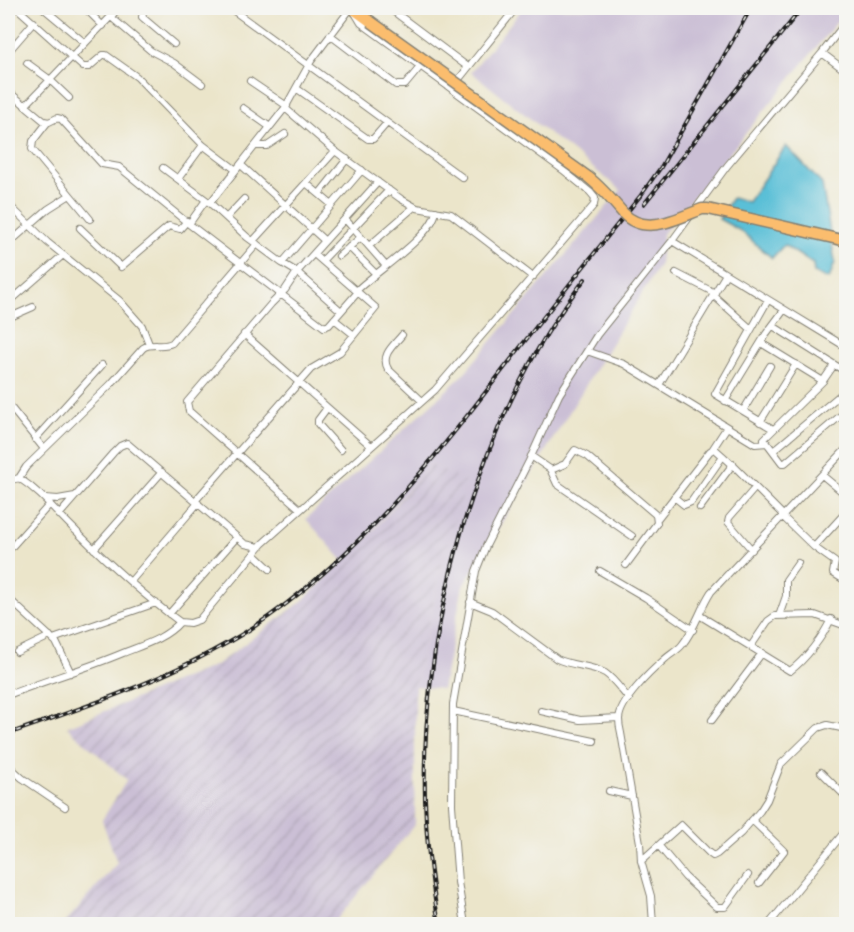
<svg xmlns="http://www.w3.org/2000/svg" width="854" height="932" font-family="'Playpen Sans',sans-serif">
  <defs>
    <pattern id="industrial-furrows" width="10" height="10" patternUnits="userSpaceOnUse" patternTransform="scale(1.5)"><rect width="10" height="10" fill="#cbbfd5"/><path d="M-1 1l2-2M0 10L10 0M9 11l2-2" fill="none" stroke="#aea4b6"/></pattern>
  </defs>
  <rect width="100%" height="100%" fill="#f6f6f2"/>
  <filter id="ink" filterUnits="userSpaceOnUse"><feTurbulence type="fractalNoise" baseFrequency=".0167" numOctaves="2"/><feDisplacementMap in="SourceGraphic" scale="12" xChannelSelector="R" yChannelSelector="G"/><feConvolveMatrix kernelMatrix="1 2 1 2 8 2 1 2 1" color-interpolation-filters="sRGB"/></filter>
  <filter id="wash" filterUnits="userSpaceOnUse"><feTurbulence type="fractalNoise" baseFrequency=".008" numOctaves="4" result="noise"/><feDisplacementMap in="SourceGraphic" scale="24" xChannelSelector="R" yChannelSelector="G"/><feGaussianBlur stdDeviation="1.35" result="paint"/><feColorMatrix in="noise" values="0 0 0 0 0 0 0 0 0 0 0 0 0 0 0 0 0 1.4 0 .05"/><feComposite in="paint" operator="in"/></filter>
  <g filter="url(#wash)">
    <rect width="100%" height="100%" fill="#ebe5ca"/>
    <!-- industrial -->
    <path fill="url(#industrial-furrows)" d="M431,464L468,482L444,553L415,686V824L333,924H64L117,863L102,820L127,780L67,727L216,665L300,603L365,540Z"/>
    <!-- railway -->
    <path fill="#cbbfd5" d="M523,8H846V11L663,234L660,264L463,586L442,689L415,686L444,553L467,482L431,464L344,562L306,519L460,378L621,190L471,72Z"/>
    <!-- water -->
    <path fill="#5abfd7" stroke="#3b6e7a" stroke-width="1.5" d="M786,146L822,184L835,262L829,279L814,273L813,264L784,245L772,258L741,231L719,219L732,198L748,202Z"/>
  </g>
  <g filter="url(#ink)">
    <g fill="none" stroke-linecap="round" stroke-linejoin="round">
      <!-- street casing -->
      <g stroke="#848073" stroke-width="8">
        <path id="street" d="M17,8L83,67H89L103,55H106L137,77L203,145L236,170
          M43,8L85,43
          M85,8L103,26
          M144,8L142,17L174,44
          M230,8L463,178
          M389,8L468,67
          M111,17L151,51L174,63L202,84
          M330,35L396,85H405L420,67
          M8,52L34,22
          M822,53L846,22
          M27,63L49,79L69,98
          M250,81L287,106
          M455,84L516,8
          M296,88L368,139H373L387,123
          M8,91L44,121L49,122L57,118L61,119L102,164L119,167L189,224
          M8,106L16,98
          M25,106L119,8
          M243,108L270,127
          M285,108L335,151L401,199L417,208L451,214L533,277
          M47,123L33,141L32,149L90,219
          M256,146H267L285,134
          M241,165L325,241
          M163,168L210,203L247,237L282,263L297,272L341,311
          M178,179L203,145
          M306,183L332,205
          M319,194L347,159
          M206,200L189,224L324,327L329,325L358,292
          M210,203L285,108L311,61L351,8
          M8,204L47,242L119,300L142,326L149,344
          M227,217L244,199
          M345,219L386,266
          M80,228L121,267L169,226L180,229L187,221
          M253,241L335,151
          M672,241L846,347
          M8,244L48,209L70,195
          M369,246L414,207
          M349,247L376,274
          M339,256L361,237
          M322,261L389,190
          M282,263L362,170
          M676,273L715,293
          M356,291C375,272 433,236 436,211
          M713,295L751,329
          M768,300L715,394L773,429
          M8,303L63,255
          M8,318L33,307
          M334,319L354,335
          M773,326L846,372
          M244,334L371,446
          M402,335C394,345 380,355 388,369L422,401
          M761,343L823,381
          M587,351L624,364L755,444L767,443
          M834,365L823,381L764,439L782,463H785L846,411
          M659,385L726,274
          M725,401L766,334L784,310
          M8,404L44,449
          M327,408L318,420V424L341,450
          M743,411L770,366
          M760,422L796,364
          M35,439L102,365
          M712,450L727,427
          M773,451L846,390
          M531,456L550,469L557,484L632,536
          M551,470L565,464L575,450L587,456L656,515L657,523L626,565
          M822,475L846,495
          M19,478L26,467L111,384L143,348C152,342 162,348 172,343L257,244
          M8,481L19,478C42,493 57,513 76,531C108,563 143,595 180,622L190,623L199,620L262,544L435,390L594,205L595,198L590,192L563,170L361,23L355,13
          M674,497L684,505L691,502L723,456
          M45,498L58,499L75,496
          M195,501L311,369L340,352L376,308L314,254
          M700,508L733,464
          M300,509L189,411L187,402L271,304L285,290L297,272L378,182
          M59,515L113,453L120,446L127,443L245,544L259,547
          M782,516L814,547L835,562L833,573L846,581
          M658,518L710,451L715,449L734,466L783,515
          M814,547L846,512
          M94,549L162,472
          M752,550L728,522L729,518L755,488
          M8,551L50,504
          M254,554L270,569
          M600,571L646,598L693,630
          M131,581L198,503
          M8,598L56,642L71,673
          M470,602L492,611L557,659C572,666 590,665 605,673C614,679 622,691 629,699
          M169,614L237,537
          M699,615L790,671C805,660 823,637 831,619
          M779,616L786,596V580L798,563
          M53,639L156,603
          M751,646L768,621L775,616L815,615L846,626
          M17,652L50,636
          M8,695C46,680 85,669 123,653C143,645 165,639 180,622
          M453,711L594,741
          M541,711L580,720L619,718
          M712,720L762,653
          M8,765L22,778L65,807
          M821,772L846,797
          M609,791L632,796
          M752,820L784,851L759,883
          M659,846L685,877L717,907H725L748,875
          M641,861L681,825L709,853L713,856L717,854L741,833L760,811L767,800L781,764L818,728L827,725L846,729
          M465,924L458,882L452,805L453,704L476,571L486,546L529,461L559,395L597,335L672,241L727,166L822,53L846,71
          M653,924L651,896L641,861L640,843L621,733C620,729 619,724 619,719C620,701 650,672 664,660C669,655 677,651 682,645C695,629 700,609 711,592L846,449
          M769,924L846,830"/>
      </g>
      <!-- highway casing -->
      <g stroke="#848073" stroke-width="13">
        <path id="highway" d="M352,8L370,21"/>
      </g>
      <!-- street -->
      <use href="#street" stroke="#fff" stroke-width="6"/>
      <!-- highway -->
      <use href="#highway" stroke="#fbbd6e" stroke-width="10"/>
      <!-- rail casing -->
      <g stroke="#1c1c1c" stroke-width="4">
        <path id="rail" d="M644,204L802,8
          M8,734C91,705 177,676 252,628C356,560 434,459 509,362C552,305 597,250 641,195L661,167L751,8
          M439,924C433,890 428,856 426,821C415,644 475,419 585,279"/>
      </g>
      <!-- rail -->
      <use href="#rail" stroke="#f6f6f2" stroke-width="1.5" stroke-dasharray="4.5" stroke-linecap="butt"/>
      <!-- highway-bridge casing -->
      <g stroke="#848073" stroke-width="13" stroke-linecap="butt">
        <path id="highway-bridge" d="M370,21L588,177C602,188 612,200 623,213C645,237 678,218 702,209H708L846,241"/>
      </g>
      <!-- highway-bridge -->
      <use href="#highway-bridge" stroke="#fbbd6e" stroke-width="10"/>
    </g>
  </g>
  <!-- margin -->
  <rect width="854" height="932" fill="none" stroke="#f6f6f2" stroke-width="30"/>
</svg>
